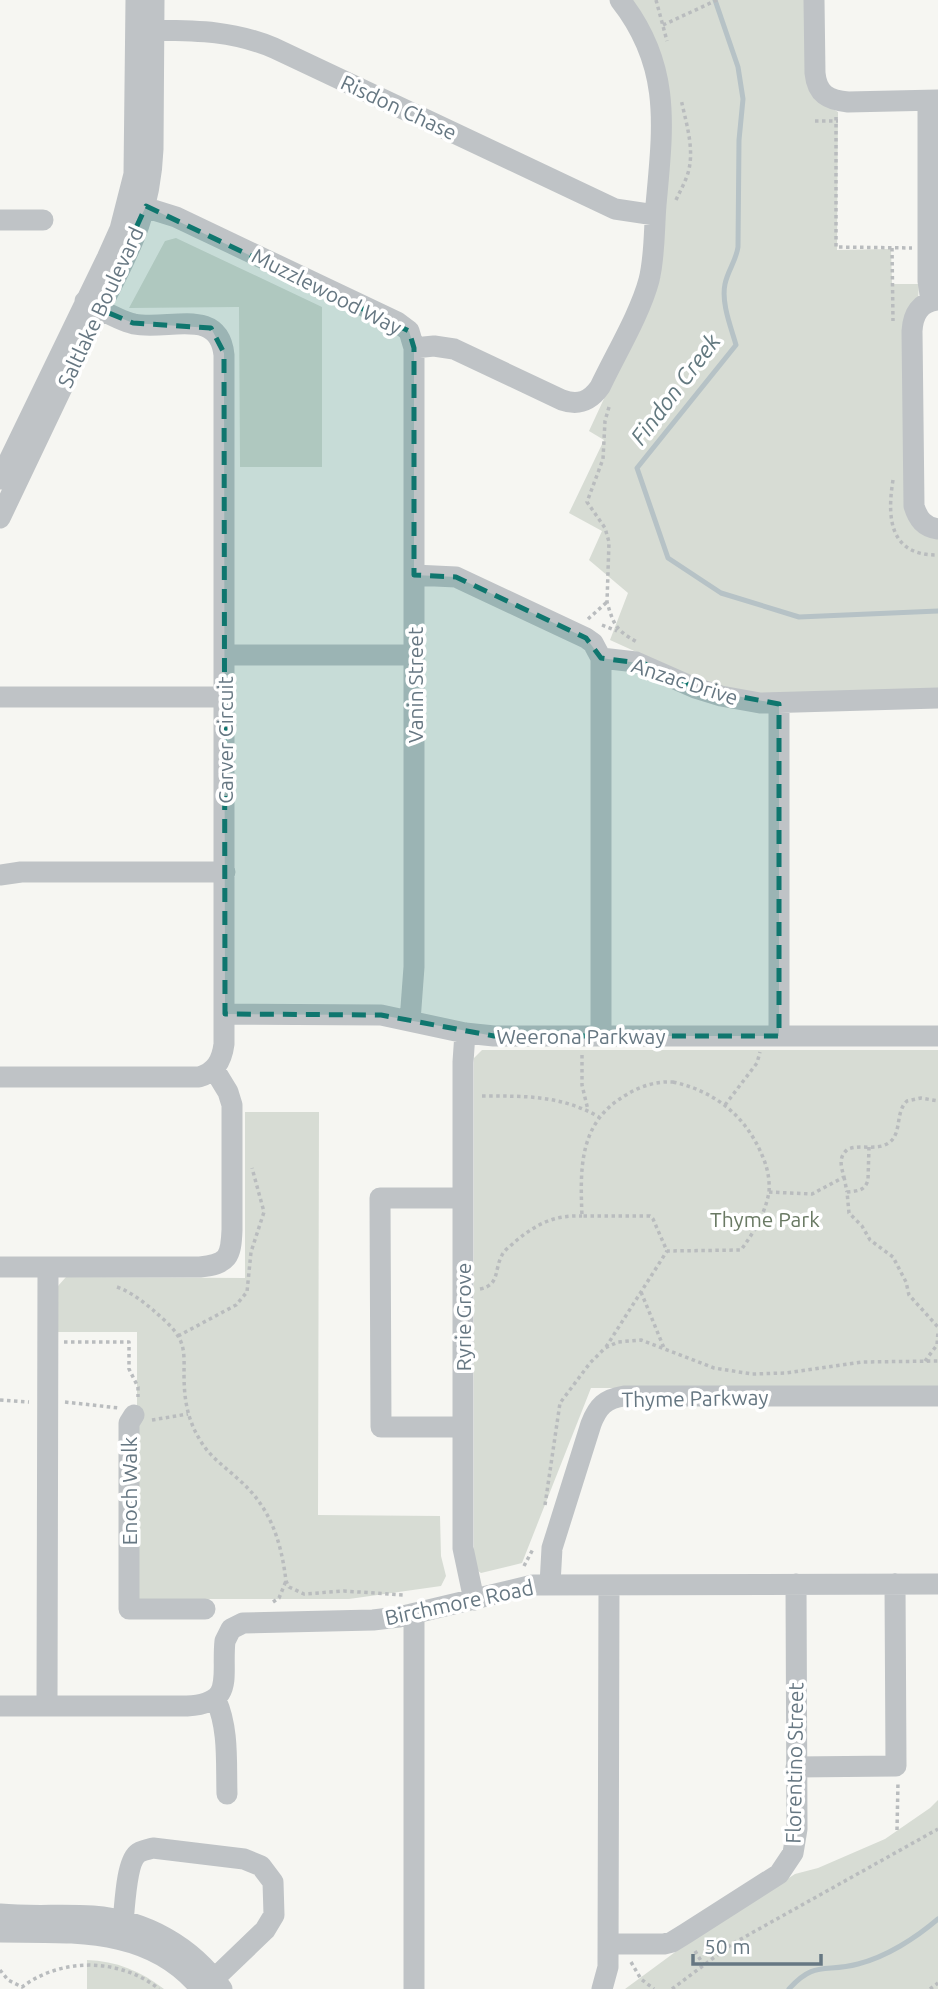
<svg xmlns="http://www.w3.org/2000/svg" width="938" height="1989" font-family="Ubuntu,sans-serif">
  <rect width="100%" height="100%" fill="#f6f6f2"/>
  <!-- green -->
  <path fill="#d7dcd4" d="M629,0H806L816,99L838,112L837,250L891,249L892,284H919L905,505L938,538V693L791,698L720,690L610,640L628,593L589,560L602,531L569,513L604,440L589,431L660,278L671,118Z
    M176,238L322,307V467H240L239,307L129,308L165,241Z
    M482,1050H938V1388H591L522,1563L481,1573L478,1571L474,1556V1058Z
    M245,1112H319L318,1515L440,1516L441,1556L446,1576L441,1586L349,1599H137V1332H58V1286L66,1277L245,1278Z
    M938,1800V1989H625L682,1947L795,1874L818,1868L885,1839L930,1808Z
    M87,1960C116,1961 141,1971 164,1989H87Z"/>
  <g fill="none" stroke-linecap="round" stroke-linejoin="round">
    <!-- stream -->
    <path stroke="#b6c2c6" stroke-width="5" d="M715,0L738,67L743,99L739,140L738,247C736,261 728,270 725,284C721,303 731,327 736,345L637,468L668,558L721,593L799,617L938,611
      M789,1989C815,1960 825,1973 858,1964C886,1957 916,1938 938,1919"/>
    <!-- path -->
    <path stroke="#b9bcbe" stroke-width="3.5" stroke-dasharray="3.5 3.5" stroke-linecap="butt" d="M656,0L667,41
      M663,25L717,0
      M836,117V247L912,248
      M815,121H838
      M676,200C680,191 685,183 688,173C695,149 686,123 681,99
      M892,248L893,321
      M609,407L605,421L603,459L587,502L605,528L609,542L607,602C614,626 616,630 637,642
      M893,480C887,517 889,556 938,555
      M588,619L607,602
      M602,625L617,631
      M582,1055V1085L588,1110
      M673,1082C714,1091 745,1115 762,1155C767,1166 770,1179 769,1192C765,1214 754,1232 741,1250L667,1251L653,1219L650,1216H582C580,1167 579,1122 626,1095C640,1086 657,1081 673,1082Z
      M482,1096C524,1096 561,1095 599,1117
      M725,1105L757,1063L760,1052
      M869,1147L868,1180C865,1191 857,1191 847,1192L849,1213L862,1226L870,1240L893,1257L906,1282L909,1295L938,1327
      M844,1177L847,1192
      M769,1192L812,1194L844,1177C841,1166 838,1157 848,1149C859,1145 870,1149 882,1146C905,1139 893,1114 907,1101L921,1098L938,1101
      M117,1287C131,1292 142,1301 153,1310C163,1319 176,1329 181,1342C185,1352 184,1364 184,1374C184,1398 187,1419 200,1440C209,1456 224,1466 237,1478C270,1506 281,1540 286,1581L289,1587L304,1594L344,1591L404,1595
      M480,1289C500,1285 494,1270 502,1255C505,1249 512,1245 517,1240C538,1223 555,1215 582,1216
      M641,1292L664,1348
      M178,1336L236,1305L247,1292L251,1252L264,1212L252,1168
      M64,1342H129V1369L138,1387V1397
      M606,1347L667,1251
      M925,1361L937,1345L938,1331
      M0,1400L29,1402
      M65,1402L119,1408
      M152,1420L188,1414
      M545,1505L560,1403L590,1363L605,1348L618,1342L641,1340L714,1368L752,1374L786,1373L862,1362L938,1361
      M524,1566L533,1549
      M273,1602L279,1598L286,1581
      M897,1830L898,1782
      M695,1951L703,1964
      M631,1962L641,1979L654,1989
      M0,1970L8,1980L22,1987C62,1957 120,1958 159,1989
      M672,1989L732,1944L938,1829
      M930,1989L938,1983"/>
    <!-- minor -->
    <path stroke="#bfc3c6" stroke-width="21" d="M814,0L815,73C817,94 828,100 848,102L938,100
      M136,30C187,31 226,28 274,48L615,209L655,215
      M928,102V281L931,301
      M128,202L176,217L397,322L409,331L414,348L434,346L454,349L562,400C579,406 590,401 600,387C615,355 640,314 649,280C655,256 654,229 656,205C663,127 672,66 620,0
      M0,220H43
      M938,300C920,302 913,314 912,331L914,506C918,519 924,527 938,529
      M0,479L107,258L120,229L134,174L136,0
      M0,518C30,455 60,392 90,329C121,264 150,225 153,149L154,0
      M414,575L456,577L586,638L593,643L601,658L636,662L695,688L721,696L760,703L938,698
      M225,655H415
      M0,697H225
      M779,704V1036
      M0,875L21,872H225
      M225,1014L381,1015L465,1033L494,1036H938
      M410,1021L414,967V348
      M465,1033L463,1062V1548L474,1600
      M601,1036V658
      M0,1077H199C216,1072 222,1060 224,1044V355C219,306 168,331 134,324C117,320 100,309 85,301
      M0,1267H200C228,1264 231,1257 232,1230V1105L228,1092L214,1069
      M134,1415L129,1423V1609H205
      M463,1427H381L380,1198H463
      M550,1584L552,1548L591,1424C598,1406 605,1399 624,1396H938
      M414,1614V1989
      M216,1700C229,1729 226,1763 227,1794
      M0,1706H187C236,1703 221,1677 225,1641L231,1629L243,1623L373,1620L399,1617L533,1585L938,1584
      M47,1706L48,1267
      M796,1767L896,1766L895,1584
      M0,1914C31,1917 62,1914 93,1916C145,1920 192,1946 222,1989
      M123,1921C125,1906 126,1864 137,1854C141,1850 147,1850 153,1848L244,1859L261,1866L273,1882L274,1915L265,1930L215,1978
      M0,1932C73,1933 150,1926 201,1989
      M609,1944H664L672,1942L685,1934L779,1874L793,1853L797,1829L796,1584
      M602,1989L608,1967L609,1585"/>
  </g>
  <!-- marked area -->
  <path fill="#0f766e" fill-opacity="0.2" stroke="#0f766e" stroke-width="5" stroke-dasharray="14 9" stroke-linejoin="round" d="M146,206L409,331L414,348V575L456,577L586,638L601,658L645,664L695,688L779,704V1036H494L381,1015L225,1014L224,353L211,328L133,323L99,309Z"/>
  <g text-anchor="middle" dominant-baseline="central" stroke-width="7" stroke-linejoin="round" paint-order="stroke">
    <!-- street labels -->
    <g font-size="21" fill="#667782" stroke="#fff">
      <text transform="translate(399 107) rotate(25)">Risdon Chase</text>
      <text transform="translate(327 291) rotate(27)">Muzzlewood Way</text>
      <text transform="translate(100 307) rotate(-65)">Saltlake Boulevard</text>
      <text transform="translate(685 681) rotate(18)">Anzac Drive</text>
      <text transform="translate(415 685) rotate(-90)">Vanin Street</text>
      <text transform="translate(225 740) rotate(-90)">Carver Circuit</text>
      <text x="581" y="1036">Weerona Parkway</text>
      <text transform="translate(463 1317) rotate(-90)">Ryrie Grove</text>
      <text transform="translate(695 1398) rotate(-1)">Thyme Parkway</text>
      <text transform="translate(129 1491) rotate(-90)">Enoch Walk</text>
      <text transform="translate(459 1602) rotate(-12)">Birchmore Road</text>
      <text transform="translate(794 1763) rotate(-89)">Florentino Street</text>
    </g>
    <!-- park labels -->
    <g font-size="21" fill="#6a7a64" stroke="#fff">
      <text x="765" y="1219">Thyme Park</text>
    </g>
    <!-- water labels -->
    <g font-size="23" font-style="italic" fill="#62787f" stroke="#fff">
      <text transform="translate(675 389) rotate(-53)">Findon Creek</text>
    </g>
  </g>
  <!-- scale -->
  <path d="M693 1954v10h128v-10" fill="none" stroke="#667782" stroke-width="3.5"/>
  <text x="704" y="1954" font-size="21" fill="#667782" stroke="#ffffff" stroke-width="5" paint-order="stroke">50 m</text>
</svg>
